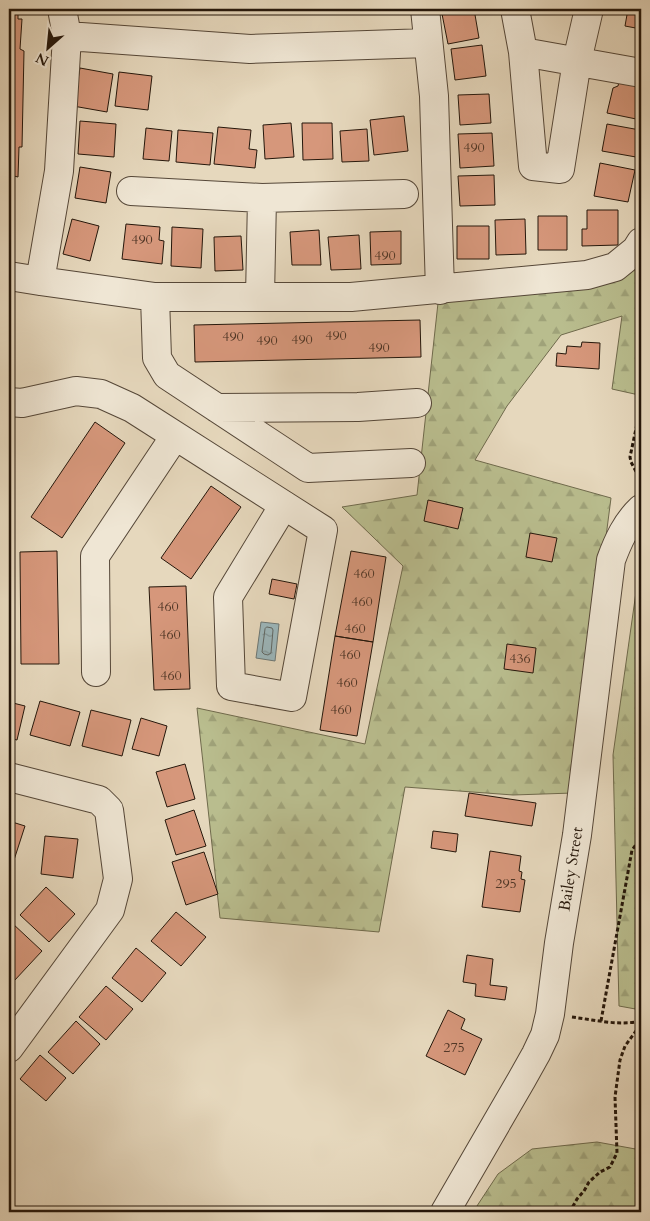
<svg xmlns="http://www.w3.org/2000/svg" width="650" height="1221" font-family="Cardo,serif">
  <defs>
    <pattern id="forest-firs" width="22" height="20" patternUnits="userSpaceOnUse" patternTransform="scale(1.25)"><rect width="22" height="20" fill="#b9bd8e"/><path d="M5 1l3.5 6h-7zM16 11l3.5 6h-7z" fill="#9fa279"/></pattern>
    <pattern id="water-ripples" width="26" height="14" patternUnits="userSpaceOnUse" patternTransform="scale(1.25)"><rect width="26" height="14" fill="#9cb7bc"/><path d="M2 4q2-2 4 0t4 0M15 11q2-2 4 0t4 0" fill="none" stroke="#7f9497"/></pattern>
  </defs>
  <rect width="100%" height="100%" fill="#e6d8bd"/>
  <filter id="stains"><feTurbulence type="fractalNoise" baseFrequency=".004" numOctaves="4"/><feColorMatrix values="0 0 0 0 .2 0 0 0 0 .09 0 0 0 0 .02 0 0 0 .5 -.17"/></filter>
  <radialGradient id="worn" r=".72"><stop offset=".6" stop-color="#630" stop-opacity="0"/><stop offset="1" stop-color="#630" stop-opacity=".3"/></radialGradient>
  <!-- forest -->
  <path fill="url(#forest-firs)" stroke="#6f6a4c" d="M641,259V385L639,395L612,389L622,316L561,335L507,406L475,460L611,498L573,793L513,795L405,787L379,932L220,918L197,708L365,744L403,566L342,507L417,495L438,303Z
    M641,581V1010L619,1006L613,755L637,585Z
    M597,1142L641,1150V1212H473L498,1174L532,1149Z"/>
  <!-- water -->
  <path fill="url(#water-ripples)" stroke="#6c7775" d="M261,622L279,624L275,661L256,658Z"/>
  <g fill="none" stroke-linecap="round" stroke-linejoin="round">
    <!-- shore -->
    <path stroke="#606764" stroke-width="1" d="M267,627L272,628L273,630L271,653L268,655L264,654L262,652L265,629Z"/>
  </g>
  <!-- building -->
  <path fill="#d6977b" stroke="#25170b" d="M9,9H18V19H22L20,49L24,51L22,147H19L18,177L14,176L13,209L10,208L9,239Z
    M441,9H474L479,38L448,44Z
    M628,9H641V29L625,26Z
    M482,45L486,76L455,80L451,49Z
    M80,68L113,74L107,112L73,106Z
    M119,72L152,76L148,110L115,106Z
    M620,78L641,82V120L607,113L613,88L618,86Z
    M489,94L491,123L460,125L458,95Z
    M404,116L408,151L374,155L370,120Z
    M80,121L116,124L114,157L78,154Z
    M291,123L294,157L265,159L263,125Z
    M302,123H332L333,159L303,160Z
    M607,124L640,130L636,157L602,151Z
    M218,127L251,130L249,149L257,150L255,168L214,164Z
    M146,128L172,131L169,161L143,159Z
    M367,129L369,161L342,162L340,131Z
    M178,130L213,133L210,165L176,162Z
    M492,133L494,166L460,168L458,134Z
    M600,163L635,170L628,202L594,196Z
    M80,167L111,172L106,203L75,198Z
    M494,175L495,205L460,206L458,176Z
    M587,210H618V245L582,246V229H587Z
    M538,216H567V250H538Z
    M72,219L99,226L90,261L63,254Z
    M525,219L526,254L496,255L495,220Z
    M126,224L160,227L159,240L164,241L162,264L122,259Z
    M457,226H489V259H457Z
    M172,227L203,229L201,268L171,266Z
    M319,230L321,265H292L290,232Z
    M401,231V264L371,265L370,232Z
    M359,235L361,269L331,270L328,237Z
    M241,236L243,270L215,271L214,237Z
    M420,320L421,357L195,362L194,325Z
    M582,342L600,343L599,369L556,366L557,353L566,354L567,346L581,347Z
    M95,422L125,443L62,538L31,517Z
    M211,486L241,507L191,579L161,558Z
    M428,500L463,508L458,529L424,521Z
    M530,533L557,538L552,562L526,557Z
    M57,551L59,664H21L20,552Z
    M351,551L386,557L373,642L335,636Z
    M272,579L297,584L294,599L269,594Z
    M186,586L190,689L154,690L149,587Z
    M335,636L373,642L357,736L320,730Z
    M507,644L536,648L533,673L504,669Z
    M40,701L80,712L70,746L30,735Z
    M9,702L25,706L17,740L9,738Z
    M91,710L131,720L122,756L82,746Z
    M141,718L167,726L159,756L132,749Z
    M185,764L195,799L167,807L156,772Z
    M469,793L536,803L532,826L465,816Z
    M194,810L206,846L176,855L165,820Z
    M9,821L25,826L14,860L9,858Z
    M433,831L458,834L456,852L431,848Z
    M45,836L78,839L73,878L41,874Z
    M490,851L521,856L519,871L522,872L521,879L525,880L520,912L482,907Z
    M204,852L218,894L186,905L172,862Z
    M46,887L75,914L49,942L20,915Z
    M176,912L206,937L181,966L151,941Z
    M12,923L42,951L14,981L9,976V926Z
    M136,948L166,973L142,1002L112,978Z
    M467,955L493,959L490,985L507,987L505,1000L475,996L476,984L463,982Z
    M106,986L133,1009L106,1040L79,1017Z
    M448,1010L465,1019L461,1029L482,1039L465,1075L426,1056Z
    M76,1021L100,1044L73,1074L48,1052Z
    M40,1055L66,1078L46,1101L20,1079Z"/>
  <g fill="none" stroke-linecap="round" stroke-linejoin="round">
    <!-- minor casing -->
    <g stroke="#554738" stroke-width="30">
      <path id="minor" d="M425,9L434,96L440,290
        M515,9L523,52L533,166L560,169L577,61L589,9
        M67,36L250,49L428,43
        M523,52L641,73
        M131,191L262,198L404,194
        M9,276L40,281L155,297H351L587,275L615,267L636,250L641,242
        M40,281L59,171L67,36L62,9
        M155,297L157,358L167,375L308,468L411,463
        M260,297L262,198
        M9,402L22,403L76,391L101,394L132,408L323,530L292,697L231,686L228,597L284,505
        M217,408L358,407L417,403
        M96,672L95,556L175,436
        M9,777L99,800L109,810L118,879L110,910L9,1048
        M445,1212L522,1079L536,1054L545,1035L550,1014L559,943L577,835L611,560C618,541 626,523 641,509"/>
    </g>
    <!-- path -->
    <path stroke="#25170b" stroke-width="3" stroke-dasharray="4 2.5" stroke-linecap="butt" d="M641,405L630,457L631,462L641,481
      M572,1017C595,1020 619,1026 641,1021
      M601,1021L632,850L641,838
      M569,1212L572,1208L577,1199L584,1191L589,1182L600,1172L610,1167L617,1153L615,1097L620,1060L625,1046L636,1031L641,1027"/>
    <!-- minor -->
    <use href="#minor" stroke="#efe6d4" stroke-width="28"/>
  </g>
  <g text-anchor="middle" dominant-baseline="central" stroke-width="4" stroke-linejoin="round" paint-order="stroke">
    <!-- number labels -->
    <g font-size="14" fill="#513727">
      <text x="474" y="147">490</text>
      <text x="142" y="239">490</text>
      <text x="385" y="255">490</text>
      <text x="336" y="335">490</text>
      <text x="233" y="336">490</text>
      <text x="302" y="339">490</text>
      <text x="267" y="340">490</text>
      <text x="379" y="347">490</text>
      <text x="364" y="573">460</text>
      <text x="362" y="601">460</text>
      <text x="168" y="606">460</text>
      <text x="355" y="628">460</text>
      <text x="170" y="634">460</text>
      <text x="350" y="654">460</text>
      <text x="520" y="658">436</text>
      <text x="171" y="675">460</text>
      <text x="347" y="682">460</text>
      <text x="341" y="709">460</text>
      <text x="506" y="883">295</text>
      <text x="454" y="1047">275</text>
    </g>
    <!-- street labels -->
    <g font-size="16" fill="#25170b" stroke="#efe6d4">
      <text transform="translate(571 869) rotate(-81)">Bailey Street</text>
    </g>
  </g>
  <!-- margin -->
  <rect width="650" height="1221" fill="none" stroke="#e6d8bd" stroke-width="30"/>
  <rect x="10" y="10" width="630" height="1201" fill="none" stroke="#25170b" stroke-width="2.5"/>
  <rect x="15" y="15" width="620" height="1191" fill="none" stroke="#25170b"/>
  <!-- north arrow -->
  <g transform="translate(48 48) rotate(207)" stroke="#efe6d4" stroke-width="4" paint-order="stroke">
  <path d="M0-4L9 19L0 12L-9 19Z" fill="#25170b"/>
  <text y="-8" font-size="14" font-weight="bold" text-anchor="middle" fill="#25170b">N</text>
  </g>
  <rect width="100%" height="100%" filter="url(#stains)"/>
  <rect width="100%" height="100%" fill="url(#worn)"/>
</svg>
